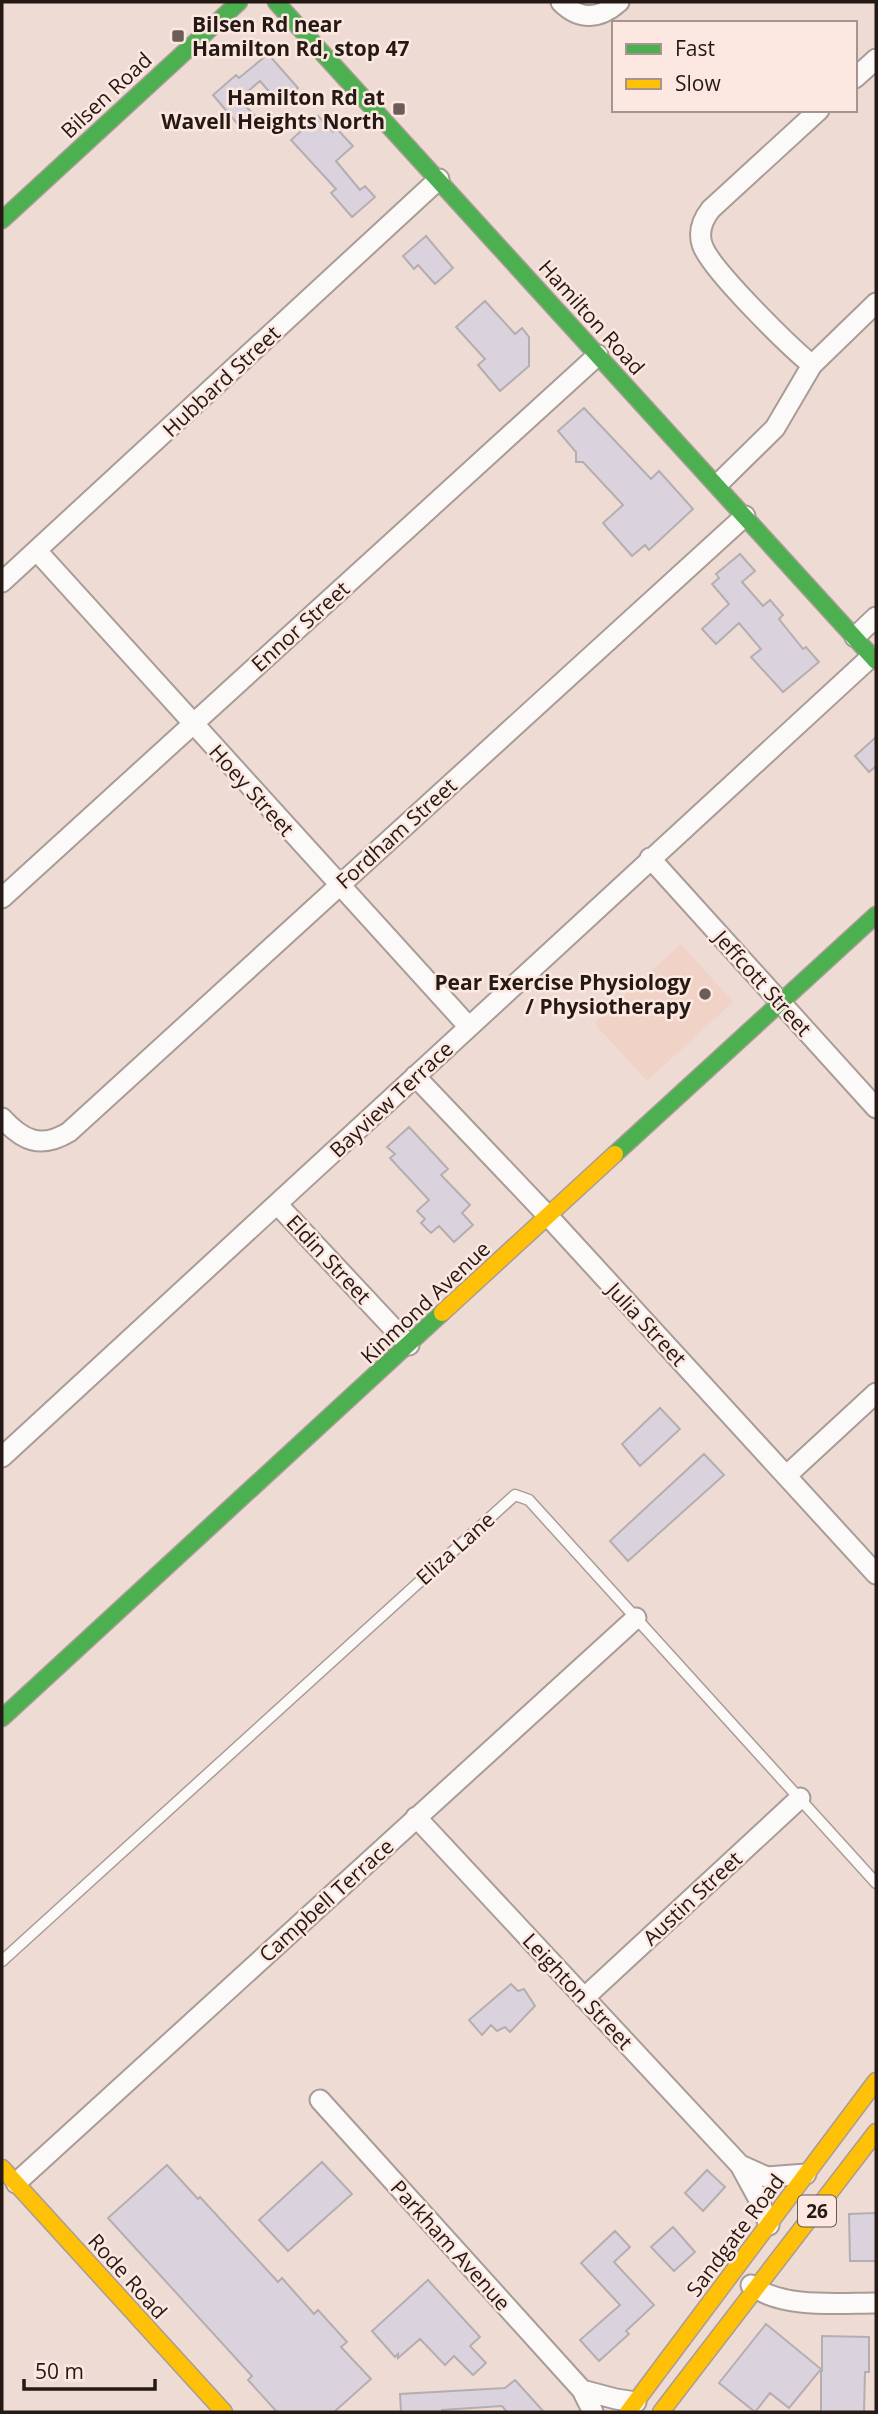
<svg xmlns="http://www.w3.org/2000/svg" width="878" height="2414" font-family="'Open Sans',sans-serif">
  <rect width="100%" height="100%" fill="#eedcd4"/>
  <!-- built -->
  <path fill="#f0d3c6" d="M681,944L733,1002L647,1081L594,1023Z"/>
  <!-- building -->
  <path fill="#dad3dd" stroke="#b5aeb0" stroke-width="2" d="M268,54L298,88L280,104L260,81L239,99L255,116L241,128L213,95L236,75L239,78Z
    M318,116L333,132L337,129L353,146L336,161L360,190L365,186L375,197L352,217L331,193L336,189L291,140Z
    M426,236L453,268L435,284L418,265L414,269L403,256Z
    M485,301L515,334L522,328L529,337V366L500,391L478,365L485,359L456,327Z
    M584,408L651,479L659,471L693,509L649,550L645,545L632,556L603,523L623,505L583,462H576V452L558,431Z
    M740,554L755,571L742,582L763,606L770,600L783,615L779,619L803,649L806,647L819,662L783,692L751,657L761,649L739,623L716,644L702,629L729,604L712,584L719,578L716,574Z
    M876,737V766L869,772L855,756Z
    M409,1127L448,1169L441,1175L470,1205L462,1213L473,1225L454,1242L439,1226L431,1233L421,1223L425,1219L417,1211L429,1200L390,1158L395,1154L387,1147Z
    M660,1408L680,1429L640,1466L622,1444Z
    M704,1454L724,1475L628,1561L610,1541Z
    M511,1984L518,1991L524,1989L535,2006L510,2032L505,2027L497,2031L491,2025L482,2035L469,2020Z
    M322,2162L352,2194L288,2251L259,2220Z
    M167,2165L198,2199L200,2197L278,2282L282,2278L314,2314L318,2310L347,2342L341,2347L371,2379L334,2412H277L248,2380L252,2376L108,2218Z
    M707,2170L725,2187L703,2211L685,2193Z
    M876,2213V2261H850L849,2214Z
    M673,2227L695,2252L674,2271L651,2247Z
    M615,2231L630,2247L614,2262L654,2305L626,2331L629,2334L599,2361L580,2340L620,2305L581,2263Z
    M428,2280L480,2337L470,2346L486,2363L473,2375L454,2356L445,2365L420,2339L398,2358V2354L395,2357L372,2331Z
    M766,2324L822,2370V2336L869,2337V2372H865L864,2412H821V2369L789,2408L770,2393L755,2412L719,2383Z
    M515,2380L544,2412H507L502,2406L442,2410V2412H401L400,2394L505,2388Z"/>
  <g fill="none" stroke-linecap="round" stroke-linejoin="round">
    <!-- lane casing -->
    <g stroke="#a99c96" stroke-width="13">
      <path id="lane" d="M2,1961L515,1495L529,1500L876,1883"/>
    </g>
    <!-- street casing -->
    <g stroke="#a99c96" stroke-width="23">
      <path id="street" d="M561,2C580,21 600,19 619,2
        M855,78L876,59
        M812,365C790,347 708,267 702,244C698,231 703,219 711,209L819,110
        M718,484L775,428L812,365L876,303
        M37,551L469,1027
        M2,582L439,179
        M855,637L876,617
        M650,858L876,1108
        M2,898L598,355
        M415,1076L548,1216L876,1574
        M2,1118C23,1141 41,1149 69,1132L745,516
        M277,1204L409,1345
        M2,1457L872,656
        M786,1476L876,1393
        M416,1817L740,2165L758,2198L769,2225
        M584,1998L800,1798
        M320,2100L582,2390L593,2412
        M740,2165L767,2177L806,2174
        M16,2183L636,1618
        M751,2285C782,2309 839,2303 876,2303
        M582,2390L616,2399L636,2402"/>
    </g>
    <!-- fast casing -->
    <g stroke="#a99c96" stroke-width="19">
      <path id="fast" d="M276,2L876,661
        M2,220L239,2
        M615,1154L876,915
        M2,1718L442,1313"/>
    </g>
    <!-- slow casing -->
    <g stroke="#a99c96" stroke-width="19">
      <path id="slow" d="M442,1313L615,1154
        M2,2168L224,2412
        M628,2412L876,2081
        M661,2412L876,2132"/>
    </g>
    <!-- lane -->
    <use href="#lane" stroke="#fcfaf9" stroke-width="10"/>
    <!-- street -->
    <use href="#street" stroke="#fcfaf9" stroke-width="19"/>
    <!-- fast -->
    <use href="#fast" stroke="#4caf50" stroke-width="16"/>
    <!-- slow -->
    <use href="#slow" stroke="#ffc107" stroke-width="16"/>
  </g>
  <!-- markers -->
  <g fill="#6b5d57" stroke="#fce8e0" stroke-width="2.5">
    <rect x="171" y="29" width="14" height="14" rx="3.5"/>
    <rect x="392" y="102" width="14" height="14" rx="3.5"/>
    <circle cx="705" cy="994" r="7"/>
  </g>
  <g text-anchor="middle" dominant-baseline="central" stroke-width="5" stroke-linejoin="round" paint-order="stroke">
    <!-- shield labels -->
    <rect fill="#fce8e0" stroke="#655751" stroke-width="2" x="798" y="2195.5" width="38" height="31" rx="5"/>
    <g font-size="19" font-weight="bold" fill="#241914">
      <text x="817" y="2211">26</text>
    </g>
    <!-- poi labels -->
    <g font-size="21" font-weight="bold" fill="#241914" stroke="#fce8e0" text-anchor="end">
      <text x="192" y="24" text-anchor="start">Bilsen Rd near<tspan x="192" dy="24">Hamilton Rd, stop 47</tspan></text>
      <text x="385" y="97">Hamilton Rd at<tspan x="385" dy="24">Wavell Heights North</tspan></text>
      <text x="691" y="982">Pear Exercise Physiology<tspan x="691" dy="24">/ Physiotherapy</tspan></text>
    </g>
    <!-- street labels -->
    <g font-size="21" fill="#241914" stroke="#fce8e0">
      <text transform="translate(106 95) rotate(-43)">Bilsen Road</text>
      <text transform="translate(592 317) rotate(48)">Hamilton Road</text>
      <text transform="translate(221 381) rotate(-43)">Hubbard Street</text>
      <text transform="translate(300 626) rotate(-42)">Ennor Street</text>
      <text transform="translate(252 790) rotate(48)">Hoey Street</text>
      <text transform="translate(396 833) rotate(-42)">Fordham Street</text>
      <text transform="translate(763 983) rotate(48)">Jeffcott Street</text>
      <text transform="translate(391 1099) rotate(-43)">Bayview Terrace</text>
      <text transform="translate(329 1259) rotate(47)">Eldin Street</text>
      <text transform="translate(425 1302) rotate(-43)">Kinmond Avenue</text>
      <text transform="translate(647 1324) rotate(47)">Julia Street</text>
      <text transform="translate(455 1548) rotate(-42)">Eliza Lane</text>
      <text transform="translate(692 1898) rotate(-43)">Austin Street</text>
      <text transform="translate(326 1900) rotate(-42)">Campbell Terrace</text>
      <text transform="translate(578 1991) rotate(47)">Leighton Street</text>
      <text transform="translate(735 2235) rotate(-53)">Sandgate Road</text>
      <text transform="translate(451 2245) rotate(48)">Parkham Avenue</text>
      <text transform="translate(128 2276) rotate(48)">Rode Road</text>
    </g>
  </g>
  <!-- border -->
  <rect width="878" height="2414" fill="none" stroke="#241914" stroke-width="7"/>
  <!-- legend -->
  <rect x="612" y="21" width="245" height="91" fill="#fce8e0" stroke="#a6958e" stroke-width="2"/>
  <rect x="626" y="44" width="35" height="10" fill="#4caf50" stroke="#a6958e" stroke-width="2"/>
  <text x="675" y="56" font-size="21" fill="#241914">Fast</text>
  <rect x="626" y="79" width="35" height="10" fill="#ffc107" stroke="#a6958e" stroke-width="2"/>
  <text x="675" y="91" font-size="21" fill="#241914">Slow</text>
  <!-- scale -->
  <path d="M24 2379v10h131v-10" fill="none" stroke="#241914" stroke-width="3.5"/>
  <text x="35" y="2379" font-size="21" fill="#241914" stroke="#fce8e0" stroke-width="5" paint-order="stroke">50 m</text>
</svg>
